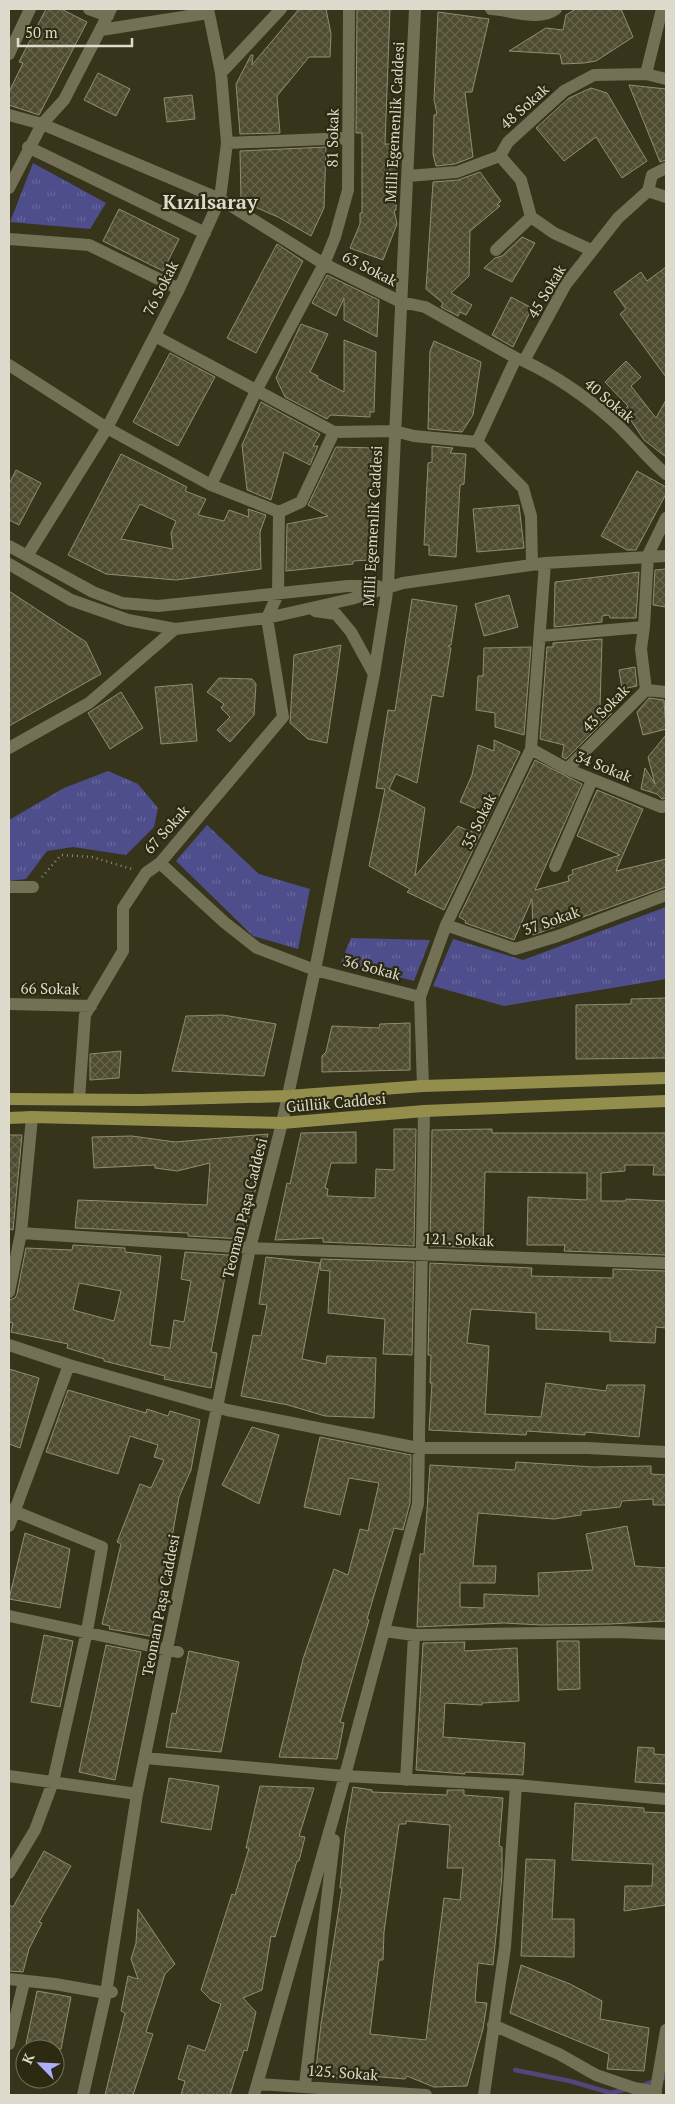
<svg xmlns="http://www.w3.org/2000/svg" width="675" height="2104" font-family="'PT Serif',serif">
  <defs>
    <pattern id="grass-tufts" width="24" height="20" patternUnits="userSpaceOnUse" patternTransform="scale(1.25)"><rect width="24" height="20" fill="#4e4e8c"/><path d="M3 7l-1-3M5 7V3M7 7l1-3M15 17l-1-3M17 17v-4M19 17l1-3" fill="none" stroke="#67679b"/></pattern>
    <pattern id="building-cross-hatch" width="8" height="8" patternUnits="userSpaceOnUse" patternTransform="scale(1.25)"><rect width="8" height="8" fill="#4e4b31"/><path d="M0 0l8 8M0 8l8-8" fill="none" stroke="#67644e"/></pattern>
  </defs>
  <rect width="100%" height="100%" fill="#36341b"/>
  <!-- grass -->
  <path fill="url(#grass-tufts)" d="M33,163L106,203L90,229L10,222Z
    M108,771L138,784L158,808L154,827L126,855L73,847L47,851L26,879L9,881V820L64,788Z
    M207,825L259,874L310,889L298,949L253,936L176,861Z
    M666,907V979L504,1006L433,986L453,939L523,960Z
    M351,938L430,940L414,981L341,962Z"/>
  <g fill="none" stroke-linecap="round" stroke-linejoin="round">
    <!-- stream -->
    <path stroke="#55457a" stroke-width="4.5" d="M515,2070L570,2081L611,2093L628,2089
      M643,2085L666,2077"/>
  </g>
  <!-- building -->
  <path fill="url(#building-cross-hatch)" stroke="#8f8d71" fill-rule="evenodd" d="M46,9H61L87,22L39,115L9,105V92L23,63L19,62Z
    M299,9H326L331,34L330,57H309L277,96L280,133L240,134L236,84L251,55H253L252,65Z
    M357,9H390L385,144H398L396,210H394L397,224L383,260L350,248L360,224V213H362V133H356Z
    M576,9H621L633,37L596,61L584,63L562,64L560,54L509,51L546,28L563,30L566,15Z
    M438,12L489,19L472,92H465L473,157L455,164L436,166L433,154L434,115L437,114L434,100Z
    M98,73L130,89L116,116L84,100Z
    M629,85L666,89V160L660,162Z
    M591,88L607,93L647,161L622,178L596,137L564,161L536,128L569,98Z
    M192,95L195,119L167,122L164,98Z
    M326,147L324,208L311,236L278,217L241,201L240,151Z
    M480,172L501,201L497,205L500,206L470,231L469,276L451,293L472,305L466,315L460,312L458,316L441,307L443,303L426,289L433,182L458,180Z
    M119,209L179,239L163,271L103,241Z
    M522,237L535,243L512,282L484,268L495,258L502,256Z
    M277,244L303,261L256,353L227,338Z
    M666,267V377L620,314L626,309L614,292L641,272L647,281Z
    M327,275L379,300L377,337L344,320V298L336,316L312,303Z
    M511,297L532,308L513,347L492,335Z
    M301,324L328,334L310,372L318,376L317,378L344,392V340L376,352L374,412H370V417L330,415L327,419L285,397L276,378Z
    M434,341L481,362L473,415L462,432L428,429L430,351Z
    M170,353L215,377L178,446L133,422Z
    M626,361L641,377L631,386L656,418L666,400V457L644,440L624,410L628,406L605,382Z
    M261,402L320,434L313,446H318L310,465L284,452L271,500L247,490L242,445Z
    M432,446L453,448L450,453L466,454L464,484L460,485L456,557L429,555V545H424L428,463L432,462Z
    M336,447L376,448L371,530L372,557H369V560L353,561V564L286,571L287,524L328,516L308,505Z
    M121,454L187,487L185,491L206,499L198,515L224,521L229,510L249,517L248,509L266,515L260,532L261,569L176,580L106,574L68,555ZM140,504L176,521L171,533L173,549L121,539Z
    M16,470L41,483L19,525L9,520V484Z
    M637,471L666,487V494L636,550H627L601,536Z
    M519,505L524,548L477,552L473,509Z
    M666,569V607L653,605L655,570Z
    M639,572L636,618H610L609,615L602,616V622L554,627L555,582Z
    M9,591L86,642L101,674L9,726Z
    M509,595L518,627L484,636L475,604Z
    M412,599L457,606L451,645L448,646L451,648L443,697L432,695L417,783L396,774L389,789L425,808L415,876L458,826L471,832L482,811L460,802L472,775L478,745L494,751V740L520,752L444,910L407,892L410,889L369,866L385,789L376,788L388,710L395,711Z
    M602,639L600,707L608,708L612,713L566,759L562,757L564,745L540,739L547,647H553V643Z
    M341,645L334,696L327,743L308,739L290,723L294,655Z
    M531,647L524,735L495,727V713L476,710L478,676H483L484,648Z
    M635,667L637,686L622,689L619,670Z
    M219,678L252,679L256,684L254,715L230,742L217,730L230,717L221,708L224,704L207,692Z
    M192,684L197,741L161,744L155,687Z
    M121,692L143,728L110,749L88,713Z
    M649,698L664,700L666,729L643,735L637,712Z
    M666,735V798L662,799L657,794L641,789L645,768L655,784L648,757Z
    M535,760L582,784L535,890L569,881L568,876L573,874L572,870L620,855L577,836L597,790L643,809L616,871L666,859V887L533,935L532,899L514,940L465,923L466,921L459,917Z
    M666,998V1058L576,1059V1005L631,1004V999Z
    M223,1015L276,1024L264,1076L172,1071L186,1016Z
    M410,1023V1070L322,1072V1056L326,1052L332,1026L379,1028L380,1024Z
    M121,1051L119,1078L90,1080V1054Z
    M394,1129H416L414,1246L323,1242V1238L275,1240L287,1183L290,1184L301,1133L356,1132V1163H331L325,1188L328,1189L327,1196L375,1198L376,1169L394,1170Z
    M492,1129V1133H666V1175H653L654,1165H625V1171L601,1173V1201H626V1199L666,1201V1255L564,1251L565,1245H527L528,1197L587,1200V1173L485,1172L483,1248L430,1246L432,1130Z
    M268,1134L244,1239L188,1236V1233L75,1228L78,1200L207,1205L210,1163L177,1171L155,1168V1165L94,1168L92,1137L132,1136L175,1142Z
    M9,1135H22L13,1230L9,1229Z
    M73,1245L125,1248V1252L161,1256L150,1345L170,1348L174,1320L184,1322L191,1281L181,1279L185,1252L229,1255L211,1352L217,1353L211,1388L164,1379L165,1376L104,1361V1359L67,1348L68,1344L11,1332L13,1323L9,1322V1300L15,1298L17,1294L26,1248L72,1250ZM79,1283L121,1291L114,1321L73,1310Z
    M266,1257L320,1263L302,1359L326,1364L327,1356L376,1358L374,1418L325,1416L288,1405L241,1396L253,1335L261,1336L267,1305L259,1304Z
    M321,1259L414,1262L412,1355L383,1354L385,1319L328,1313L330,1271L320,1270Z
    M430,1263L532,1268L531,1276L613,1278V1269L666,1271V1328L656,1327L655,1343L610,1341V1332L536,1329V1313L471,1309L467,1343L489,1346L485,1414L541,1417L546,1383L606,1391L607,1385H645L639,1437L585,1432V1435L527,1431L526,1435L429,1430L432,1383H430L431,1355H428Z
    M9,1369L39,1378L20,1448L9,1444Z
    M68,1390L146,1413L147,1409L168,1416L170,1411L200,1420L191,1470L179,1497L166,1572L150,1636L109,1629L110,1626L102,1624L121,1544L117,1542L140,1484L151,1488L164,1460L154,1457L158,1445L130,1436L118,1474L46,1452Z
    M252,1427L279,1435L259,1504L222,1485Z
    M320,1437L411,1455L410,1503L403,1530L394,1528L367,1619L369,1620L340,1722L344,1723L337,1759L279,1757L303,1659L334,1569L348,1575L360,1529L368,1531L379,1483L349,1478L340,1515L304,1507Z
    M516,1462L593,1467L651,1466V1474L666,1475V1505H653V1499L622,1501L620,1507L581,1511V1515L554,1519L478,1513L473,1566H496L495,1583H460V1607L484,1608V1594L539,1596L538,1573L593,1570L586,1534L627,1526L635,1566L666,1568V1621L610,1624L541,1625L504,1623L417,1627L420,1554H424L430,1465L515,1470Z
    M25,1533L70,1549L60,1608L9,1599Z
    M44,1635L73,1641L60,1707L31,1702Z
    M557,1641H579L580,1689L558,1690Z
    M465,1642L464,1651L517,1648L519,1701L482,1703V1705L445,1703L443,1737L525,1743L523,1775L465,1772V1774L416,1770L423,1643Z
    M106,1645L141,1652L115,1780L79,1772Z
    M189,1651L239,1662L221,1752L166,1747L172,1713L176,1714Z
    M638,1747L654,1748V1754L666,1755V1784L635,1782Z
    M169,1778L219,1786L211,1830L161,1822Z
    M260,1786L314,1788L299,1836L305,1837L299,1861H297L275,1937L271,1936L262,1990L243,1998L256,2012L247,2051L244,2050L230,2095H181L185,2081L178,2079L188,2045L205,2051L221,2004L211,2000L201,1990L232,1894L235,1895L249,1848H246Z
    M353,1787L372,1790V1792L447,1795V1790H464V1795L503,1798L499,1846L502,1847V1876L493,1965L478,1963L475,2002L487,2003L483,2029L467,2086L434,2087L407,2076L405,2079L357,2075V2079L315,2077L321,2024L342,1888H340L345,1834ZM406,1821L450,1825L447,1868H463L460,1900L444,1898L426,2040L370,2034L379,1960H383L384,1932L399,1824H406Z
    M575,1803L644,1808V1812L666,1813V1905L624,1911L625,1886H652L653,1864L572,1860Z
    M44,1851L71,1866L39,1922L42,1923L29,1949L23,1972L9,1971V1905L13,1907Z
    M526,1859L555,1860L552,1919H574V1957L521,1956Z
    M138,1909L175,1964L165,1974L146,2032L153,2034L133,2095H105L125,2013L121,2011L128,1976L138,1979L131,1959L136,1943Z
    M521,1965L570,1984L602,2001L600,2019L649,2028L644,2071L607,2069L609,2054L510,2013Z
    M37,1991L71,1997L61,2049H25Z"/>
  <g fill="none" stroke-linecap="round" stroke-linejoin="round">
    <!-- path -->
    <path stroke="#8f8e7a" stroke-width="2.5" stroke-dasharray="1 4" stroke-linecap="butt" d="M42,877L61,855L92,857L132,869"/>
    <!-- minor -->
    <path stroke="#727055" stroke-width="12" d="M89,9L108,16
      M491,9C511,10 539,22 556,9
      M101,30L208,13
      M9,54L30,9
      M221,73L281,9
      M646,74L662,9
      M9,115L42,124L220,199L324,264L401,302L425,307L516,358
      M227,143L348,138
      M28,147L205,233
      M500,156L521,180L531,217L554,233L591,250
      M408,176L457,172L500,156L508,142L564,91L594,75L646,74L666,79
      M9,188L42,124L64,100L111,9
      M648,191L666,197
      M9,239L89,245L179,289
      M496,250L531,217
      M155,336L334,432L394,431L414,436L477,442
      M524,361C556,376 585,396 611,419C631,436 646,458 666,474
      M9,365L107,428L211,485L279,512L278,594L267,618L283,717L160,863L146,873L123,908V951L85,1015L79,1099
      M477,442L516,358L524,361L566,284L618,218L648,191L652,175L666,168
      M477,442L523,488L531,516L532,565
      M211,485L256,391L324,264L335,237L348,190L349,9
      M279,512L301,502L334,432
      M9,546L93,592L122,603L158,606L348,586H378
      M27,556L107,428L179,289L220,199L227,143L221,73L208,9
      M9,564L71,600L128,620L175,629L267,618L351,599L403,583L545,563L666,556
      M315,611L336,614L351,632L374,674
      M644,627L648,555L666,518
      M540,636L644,627L641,649L646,690L666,692
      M9,748L89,703L175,629
      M531,749L567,769L661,807L666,806
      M567,769L646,690
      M160,863L224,922L257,948L315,970L420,997
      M555,866L592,780
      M9,887H33
      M446,925L515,949L558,936L666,895
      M9,1004L91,1006
      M423,1086L420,997L446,925L531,749L545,563
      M21,1233L250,1248L666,1263
      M9,1292L21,1233L32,1117
      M9,1345L69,1365L227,1410L418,1448H587L666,1452
      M9,1509L102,1547L87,1631L53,1782L35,1830L9,1873
      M9,1526L69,1365
      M9,1616L178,1652
      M384,1631L414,1635L617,1632L666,1634
      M145,1758L344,1776L516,1785L666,1799
      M9,1776L137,1794
      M406,1780L414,1635
      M9,1979L55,1984L106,1993L112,1992
      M493,2025L559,2054L596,2075L634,2088L656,2092
      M9,2044L24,1982
      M258,2084L426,2095
      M305,2085L334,1840
      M83,2095L106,1993L137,1794L250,1248L282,1123L315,970L374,674L388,586L415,9
      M254,2095L340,1794L418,1504L424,1111
      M484,2095L505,1947L516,1785
      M655,2095L666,2030"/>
    <!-- major -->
    <path stroke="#948e4d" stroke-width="12" d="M9,1099L140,1100L288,1096L423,1086L666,1078
      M9,1118L32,1117L282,1123L424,1111L666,1101"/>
  </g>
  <g text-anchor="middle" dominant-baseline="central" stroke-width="4.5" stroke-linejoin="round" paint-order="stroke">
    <!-- street labels -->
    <g font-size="15" fill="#dcdbcc" stroke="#2c2a11">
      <text transform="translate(524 106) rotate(-42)">48 Sokak</text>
      <text transform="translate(394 122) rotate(-87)">Milli Egemenlik Caddesi</text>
      <text transform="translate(332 138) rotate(-89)">81 Sokak</text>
      <text transform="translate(370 268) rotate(27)">63 Sokak</text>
      <text transform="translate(160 288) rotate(-63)">76 Sokak</text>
      <text transform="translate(546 291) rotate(-59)">45 Sokak</text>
      <text transform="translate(610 400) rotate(40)">40 Sokak</text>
      <text transform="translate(372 526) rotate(-87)">Milli Egemenlik Caddesi</text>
      <text transform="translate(605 708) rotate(-45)">43 Sokak</text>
      <text transform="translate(604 766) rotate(22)">34 Sokak</text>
      <text transform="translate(478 821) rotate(-64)">35 Sokak</text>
      <text transform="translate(166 829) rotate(-48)">67 Sokak</text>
      <text transform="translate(551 920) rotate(-19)">37 Sokak</text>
      <text transform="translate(372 967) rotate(15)">36 Sokak</text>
      <text transform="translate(50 988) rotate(1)">66 Sokak</text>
      <text transform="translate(336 1102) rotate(-5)">Güllük Caddesi</text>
      <text transform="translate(244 1208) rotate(-76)">Teoman Paşa Caddesi</text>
      <text transform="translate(459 1239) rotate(2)">121. Sokak</text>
      <text transform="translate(160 1605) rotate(-79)">Teoman Paşa Caddesi</text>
      <text transform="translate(343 2072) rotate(4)">125. Sokak</text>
    </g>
    <!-- district labels -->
    <g font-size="20" font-weight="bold" fill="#dcdbcc" stroke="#2c2a11">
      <text x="210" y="201">Kızılsaray</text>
    </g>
  </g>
  <!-- border -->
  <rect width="675" height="2104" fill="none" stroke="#dcdbcc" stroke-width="20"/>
  <!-- north arrow -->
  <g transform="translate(40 2064) rotate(294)"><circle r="24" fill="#2c2a11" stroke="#72715c"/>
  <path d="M0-4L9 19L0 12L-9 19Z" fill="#acaffb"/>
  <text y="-8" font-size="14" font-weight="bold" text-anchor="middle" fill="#dcdbcc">K</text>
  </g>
  <!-- scale -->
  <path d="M18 38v8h114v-8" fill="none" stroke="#dcdbcc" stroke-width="2.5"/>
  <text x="25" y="38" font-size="15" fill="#dcdbcc" stroke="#2c2a11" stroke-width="4" paint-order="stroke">50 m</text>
</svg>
